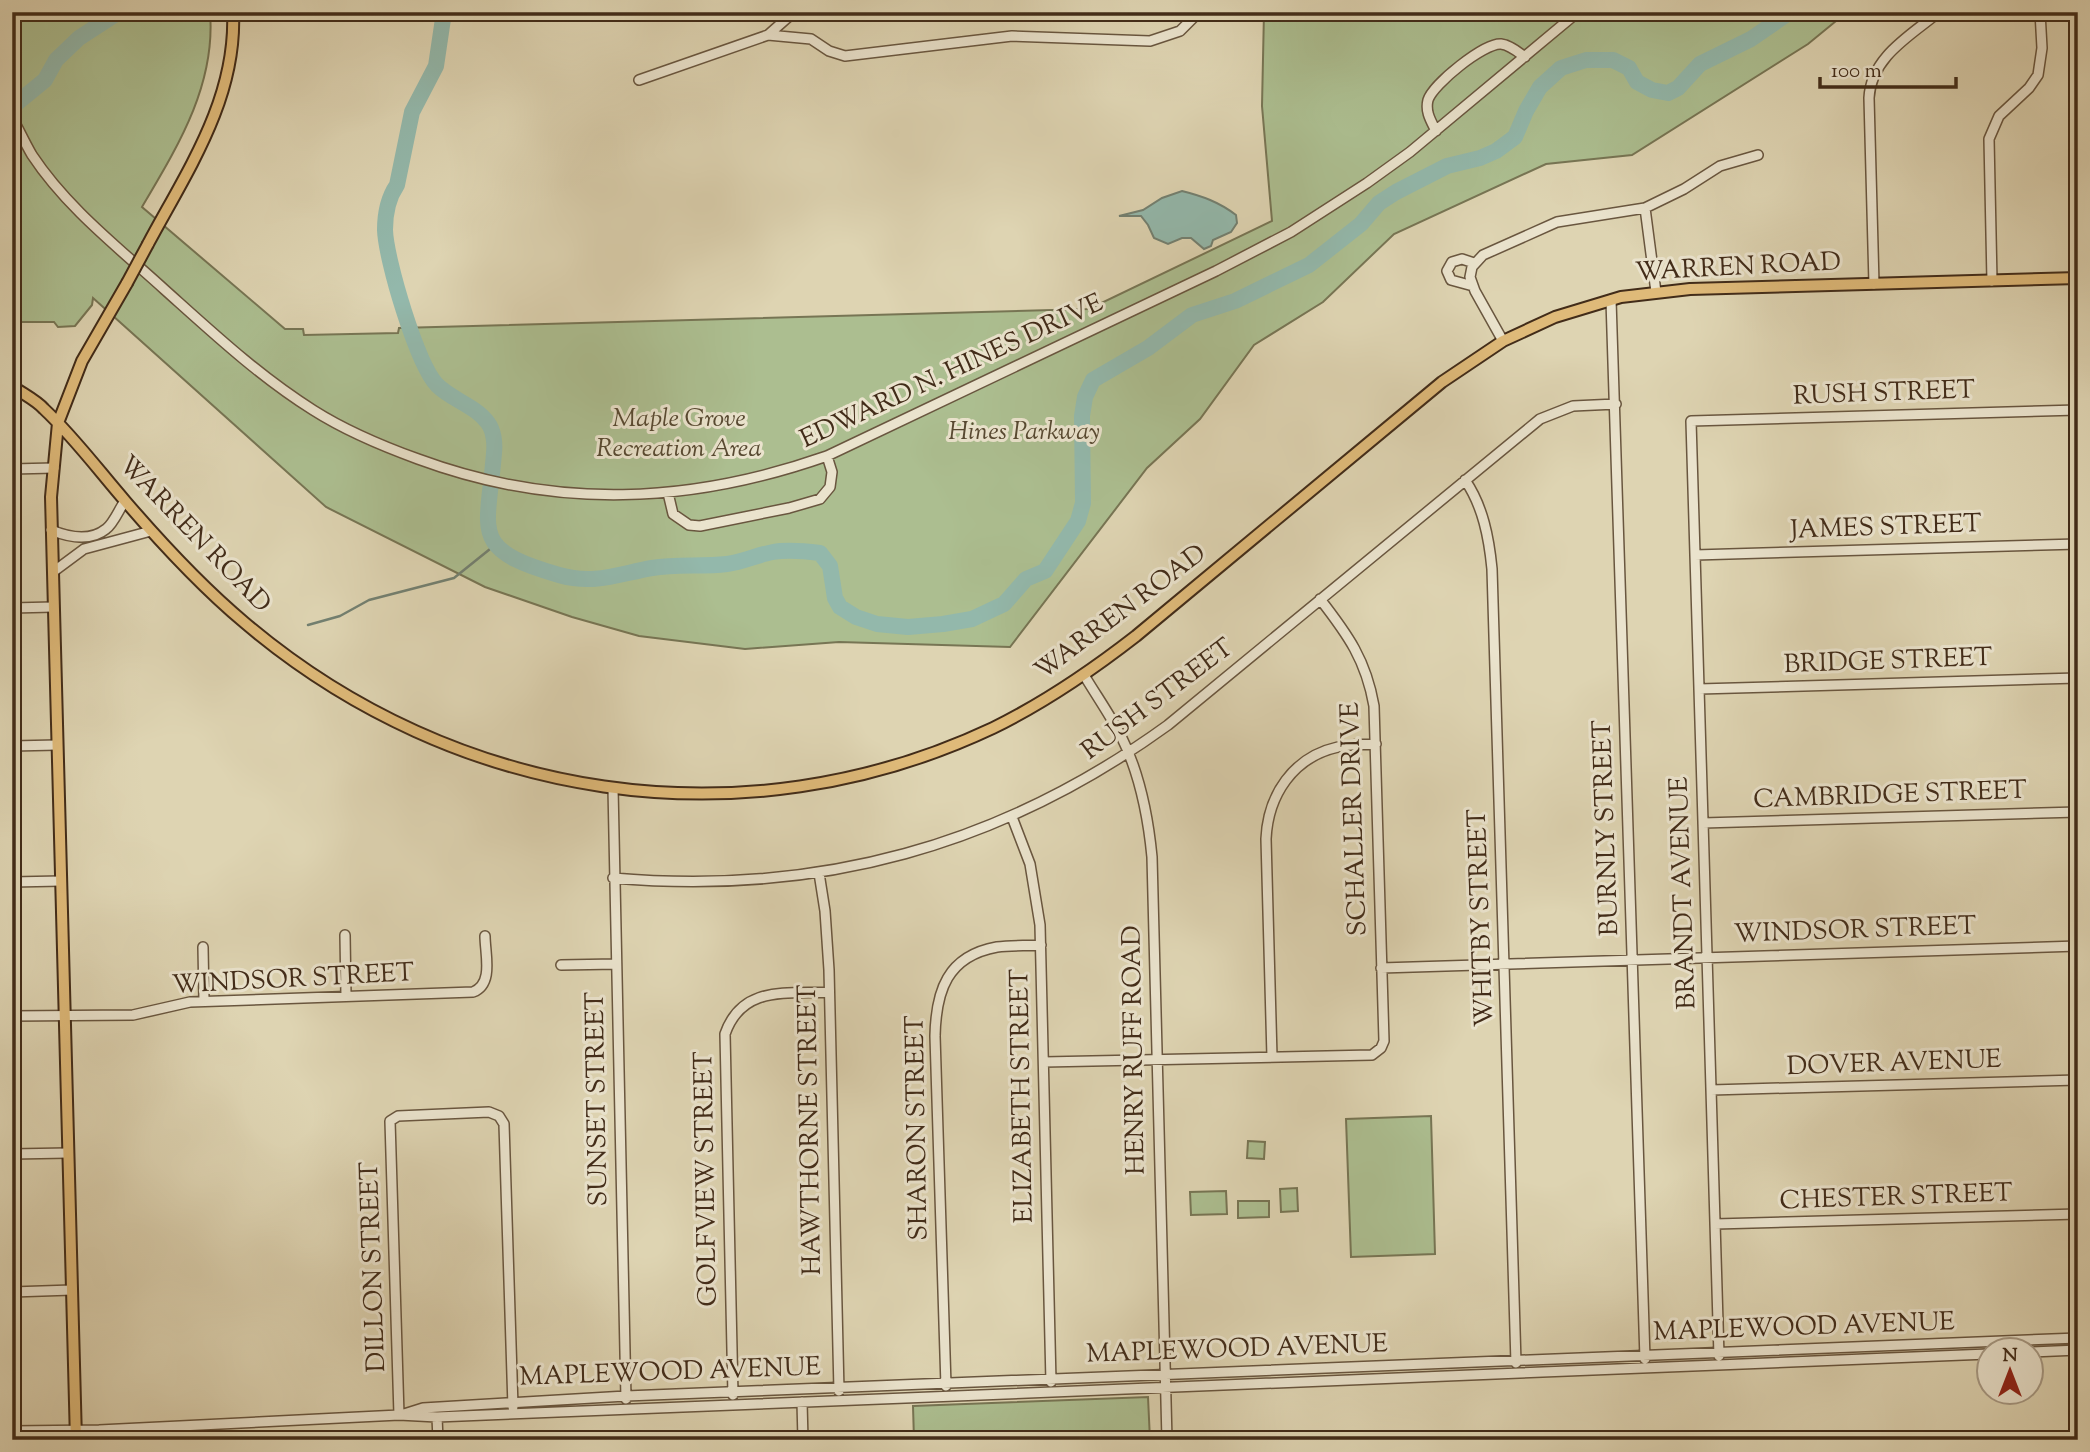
<svg xmlns="http://www.w3.org/2000/svg" width="2090" height="1452" font-family="'Sorts Mill Goudy',serif">
  <rect width="100%" height="100%" fill="#ded4b2"/>
  <filter id="stains"><feTurbulence type="fractalNoise" baseFrequency=".00286" numOctaves="4"/><feColorMatrix values="0 0 0 0 .2 0 0 0 0 .09 0 0 0 0 .02 0 0 0 .5 -.17"/></filter>
  <radialGradient id="worn" r=".72"><stop offset=".6" stop-color="#630" stop-opacity="0"/><stop offset="1" stop-color="#630" stop-opacity=".3"/></radialGradient>
  <!-- green -->
  <path fill="#acbe90" stroke="#777554" stroke-width="2" d="M12,12H210C216,85 178,146 142,207L285,329H303L304,335L398,333L399,328L1089,309L1272,221L1262,106L1264,12H1847L1808,44L1632,155L1546,164L1394,234L1323,302L1254,345L1200,419L1147,468L1010,647L839,642L745,649L639,636L572,617L485,587L326,507L93,298L92,305L75,326L58,327L54,322H12Z
    M1431,1116L1435,1254L1351,1257L1346,1119Z
    M1248,1141L1265,1142L1264,1159L1247,1158Z
    M1297,1188L1298,1211L1281,1212L1280,1189Z
    M1226,1191L1227,1214L1191,1215L1190,1192Z
    M1238,1201H1269V1217L1238,1218Z
    M1148,1397L1150,1440H914L913,1406Z"/>
  <!-- water -->
  <path fill="#93b8ab" stroke="#738071" stroke-width="2" d="M1182,191C1202,196 1219,202 1236,215L1237,223L1231,232L1213,240L1211,246L1204,249L1191,238H1182L1168,244L1154,238L1148,225L1141,216H1119L1143,210L1162,198Z"/>
  <g fill="none" stroke-linecap="round" stroke-linejoin="round">
    <!-- stream -->
    <path stroke="#738071" stroke-width="2.5" d="M308,625L340,616L369,600L454,578L495,545"/>
    <!-- river -->
    <path stroke="#93b8ab" stroke-width="16" d="M444,12L436,66L412,112L397,185C388,198 385,214 385,230C386,260 417,364 437,385C452,400 476,406 488,423C494,431 495,444 494,453C488,532 468,549 559,575C594,585 618,574 652,568C677,564 702,567 727,564C743,562 757,555 773,552C788,549 805,551 820,553L830,566L835,598L840,607L856,617L877,624L908,627L943,624L972,619L1004,604L1026,579L1045,571L1078,521L1083,503L1082,416L1085,397L1093,380L1148,348L1192,315L1235,301L1309,265L1361,224L1379,203L1396,192L1447,166L1480,158L1496,151L1515,137L1526,111L1540,87L1561,68L1586,60H1613L1629,68L1637,82L1652,90L1668,93L1678,88L1700,64L1751,39L1790,12
      M12,107L45,80L56,60L79,38L119,12"/>
    <!-- minor casing -->
    <g stroke="#69563f" stroke-width="12">
      <path id="minor" d="M768,35L794,12
        M639,80L768,35L811,39L829,51L845,56L1012,36L1150,41L1180,31L1199,12
        M12,117C19,130 25,143 32,155C67,208 119,248 165,290C213,333 259,376 313,410C346,431 382,446 418,459C556,510 690,504 827,456L1216,271L1291,232L1367,183L1410,152L1578,12
        M1436,131C1431,121 1425,112 1428,100C1433,84 1484,43 1501,44C1510,45 1518,52 1525,57
        M1645,208L1656,292
        M1992,281L1989,139L1999,116L2029,88L2038,75L2042,48L2040,12
        M1874,284L1869,98C1871,57 1910,36 1939,12
        M1473,286L1451,280L1447,271L1452,262L1462,259L1474,263
        M1611,300L1645,1359
        M1503,341L1475,291L1470,277L1472,267L1483,255L1557,222L1645,208L1684,189L1720,166L1758,155
        M12,469L54,468
        M1465,480C1483,506 1489,538 1492,569L1516,1363
        M668,493L673,514L689,525L700,526L789,508L820,499L830,487L832,472L827,456
        M51,530C68,537 90,542 106,529C114,523 119,509 125,501
        M1695,555L2078,544
        M53,572L84,549L151,531
        M12,608L53,607
        M1084,675C1096,695 1110,715 1121,736C1140,774 1148,815 1152,857L1167,1440
        M1699,689L2078,678
        M12,746L57,745
        M613,788L626,1399
        M1012,817L1030,864L1040,925L1051,1382
        M1703,823L2078,812
        M819,873L825,911L829,970L839,1391
        M613,878C819,896 1001,846 1168,725L1540,419L1573,406L1616,404
        M12,882L61,881
        M345,935L346,996
        M203,947L204,1001
        M561,965L616,964
        M1381,968L2078,946
        M12,1016L133,1015L190,1002L473,992C494,984 485,954 485,936
        M1272,1057L1266,839C1268,795 1293,757 1338,747C1350,744 1363,745 1376,744
        M1044,1062L1372,1055L1381,1048L1384,1041L1374,706C1366,660 1348,635 1320,599
        M1711,1090L2078,1080
        M12,1154L68,1153
        M1715,1224L2078,1214
        M12,1292L72,1290
        M2030,1352L2078,1350
        M1719,1356L1691,421L2078,410
        M946,1386L935,1036C936,991 947,956 997,947C1011,945 1026,946 1041,945
        M733,1395L725,1034C742,985 787,994 829,992
        M802,1402L803,1440
        M404,1414L423,1408L626,1396L2078,1338
        M399,1415L390,1121L398,1116L489,1112L499,1116L504,1124L513,1407
        M437,1417L438,1440
        M12,1431L99,1430L399,1415L437,1417L1988,1354"/>
    </g>
    <!-- major casing -->
    <g stroke="#422c19" stroke-width="14">
      <path id="major" d="M148,244C187,171 237,99 233,12
        M12,386C23,394 36,400 44,409C74,437 99,471 126,502C163,545 202,587 245,623C455,801 743,846 993,728C1044,703 1091,671 1136,636L1442,382L1503,341L1555,317L1621,297L1690,289L2078,278
        M76,1440L51,497L58,423L82,361L127,283"/>
    </g>
    <!-- minor -->
    <use href="#minor" stroke="#eae3cd" stroke-width="9"/>
    <!-- major -->
    <use href="#major" stroke="#dfba79" stroke-width="10"/>
    <!-- major-bridge casing -->
    <g stroke="#422c19" stroke-width="14" stroke-linecap="butt">
      <path id="major-bridge" d="M127,283L148,244"/>
    </g>
    <!-- major-bridge -->
    <use href="#major-bridge" stroke="#dfba79" stroke-width="10"/>
  </g>
  <g text-anchor="middle" dominant-baseline="central" stroke-width="6" stroke-linejoin="round" paint-order="stroke">
    <!-- street labels -->
    <g font-size="26" fill="#422c19" stroke="#eae3cd">
      <text transform="translate(1738 268) rotate(-3)">WARREN ROAD</text>
      <text transform="translate(952 372) rotate(-25)">EDWARD N. HINES DRIVE</text>
      <text transform="translate(1884 394) rotate(-2)">RUSH STREET</text>
      <text transform="translate(1886 528) rotate(-2)">JAMES STREET</text>
      <text transform="translate(194 535) rotate(46)">WARREN ROAD</text>
      <text transform="translate(1121 613) rotate(-37)">WARREN ROAD</text>
      <text transform="translate(1888 662) rotate(-2)">BRIDGE STREET</text>
      <text transform="translate(1158 700) rotate(-37)">RUSH STREET</text>
      <text transform="translate(1890 796) rotate(-2)">CAMBRIDGE STREET</text>
      <text transform="translate(1355 819) rotate(-92)">SCHALLER DRIVE</text>
      <text transform="translate(1607 828) rotate(-92)">BURNLY STREET</text>
      <text transform="translate(1684 893) rotate(-92)">BRANDT AVENUE</text>
      <text transform="translate(1482 918) rotate(-92)">WHITBY STREET</text>
      <text transform="translate(1855 931) rotate(-2)">WINDSOR STREET</text>
      <text transform="translate(293 980) rotate(-3)">WINDSOR STREET</text>
      <text transform="translate(1135 1050) rotate(-91)">HENRY RUFF ROAD</text>
      <text transform="translate(1894 1064) rotate(-2)">DOVER AVENUE</text>
      <text transform="translate(1023 1096) rotate(-91)">ELIZABETH STREET</text>
      <text transform="translate(598 1099) rotate(-91)">SUNSET STREET</text>
      <text transform="translate(918 1128) rotate(-91)">SHARON STREET</text>
      <text transform="translate(811 1130) rotate(-91)">HAWTHORNE STREET</text>
      <text transform="translate(707 1179) rotate(-91)">GOLFVIEW STREET</text>
      <text transform="translate(1896 1198) rotate(-2)">CHESTER STREET</text>
      <text transform="translate(374 1267) rotate(-92)">DILLON STREET</text>
      <text transform="translate(1804 1328) rotate(-2)">MAPLEWOOD AVENUE</text>
      <text transform="translate(1237 1350) rotate(-2)">MAPLEWOOD AVENUE</text>
      <text transform="translate(670 1373) rotate(-2)">MAPLEWOOD AVENUE</text>
    </g>
    <!-- park labels -->
    <g font-size="26" font-style="italic" fill="#574931" stroke="#eae3cd">
      <text x="679" y="419">Maple Grove<tspan x="679" dy="30">Recreation Area</tspan></text>
      <text x="1024" y="432">Hines Parkway</text>
    </g>
  </g>
  <!-- margin -->
  <rect width="2090" height="1452" fill="none" stroke="#ded4b2" stroke-width="42"/>
  <rect x="14" y="14" width="2062" height="1424" fill="none" stroke="#422c19" stroke-width="3.5"/>
  <rect x="21" y="21" width="2048" height="1410" fill="none" stroke="#422c19" stroke-width="2"/>
  <!-- north arrow -->
  <g transform="translate(2010 1371)"><circle r="33" fill="#eae3cd" stroke="#a79a85" stroke-width="2"/>
  <path d="M0-5L12 26L0 18L-12 26Z" fill="#8f2418"/>
  <text y="-10" font-size="19" font-weight="bold" text-anchor="middle" fill="#422c19">N</text>
  </g>
  <!-- scale -->
  <path d="M1820 77v10h136v-10" fill="none" stroke="#422c19" stroke-width="3.5"/>
  <text x="1831" y="77" font-size="21" fill="#422c19" stroke="#eae3cd" stroke-width="5" paint-order="stroke">100 m</text>
  <rect width="100%" height="100%" filter="url(#stains)"/>
  <rect width="100%" height="100%" fill="url(#worn)"/>
</svg>
